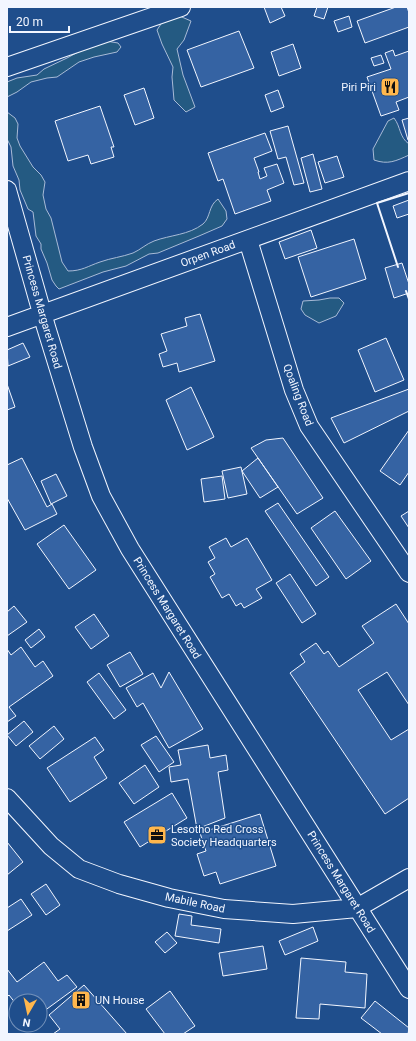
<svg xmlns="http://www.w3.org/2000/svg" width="416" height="1041" font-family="Roboto,sans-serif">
  <rect width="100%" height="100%" fill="#1f4e8c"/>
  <!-- green -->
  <path fill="#245a82" stroke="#a8bbd7" d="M175,14L191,21L184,40L177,49L183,75L195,107L186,112L174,100L172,77L173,67L162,44L157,30L163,21Z
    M106,41L118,43L121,47L117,52L94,57L79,62L57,77L47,78L31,82L17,92L7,97V82L17,78L37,75L44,69L67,58L80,51Z
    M7,112L15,118L18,124L17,138L20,146L33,167L41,175L45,182L43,195L46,209L51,218L62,262L68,271C82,271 88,266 100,262C111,258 122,257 133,253C140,250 146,244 154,241C170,235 189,235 203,224C211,217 208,206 218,199L226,211L227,219L222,226L199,236L158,253L149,254L126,266L103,272L59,289L56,286L52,280L47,263L41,249V244L36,236L33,212L28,209L20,190L19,180L13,166L11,147L7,139Z
    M394,118C401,127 399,137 409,144V155C396,161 388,165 374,160L373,149L388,121Z
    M330,298H339L344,303L336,316L319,323L305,315L301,309L303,301L319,300Z"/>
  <!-- building -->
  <path fill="#3563a3" stroke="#f2f6ff" d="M264,7H281L285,16L270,23Z
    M317,7H328L324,19L314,16Z
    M396,7H407L409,13V27L365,43L357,21Z
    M349,16L352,27L338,32L334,21Z
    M239,31L254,68L201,87L187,50Z
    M293,44L301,68L279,76L271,52Z
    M393,50L395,56L409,51V97L396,102L399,110L381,116L367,77L391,69L385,53Z
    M381,55L384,63L374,66L371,58Z
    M144,88L154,118L135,125L124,95Z
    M278,90L284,107L271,112L265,95Z
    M100,106L114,147H111L114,157L91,164L88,155L68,161L55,121Z
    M409,118V140H408L402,120Z
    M288,126L304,183L294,185L286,157L278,159L270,131Z
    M265,133L272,151L254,158L259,172H258L260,179L267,176L264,168L277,164L284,183L267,190L271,201L235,214L223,179L218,181L208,153Z
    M313,154L322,189L310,192L301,158Z
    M337,156L344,177L325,183L318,162Z
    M409,200V214L397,218L393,206Z
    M311,230L317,248L285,259L279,242Z
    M354,239L366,279L311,297L298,257Z
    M402,263L409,284V293L394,298L385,268Z
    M200,314L215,361L179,372L177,363L163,367L159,354L167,351L161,334L187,326L185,318Z
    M386,338L404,380L375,392L358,350Z
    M23,343L30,357L8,366L7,350Z
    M7,384L15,407L7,410Z
    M191,387L214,437L187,450L166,400Z
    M409,389V411L344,443L331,418Z
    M409,430V472L400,485L380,471Z
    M283,438L323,498L297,514L251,448L266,440Z
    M22,458L47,507L52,504L57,514L25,530L7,498V465Z
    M258,458L278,487L260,498L242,471Z
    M241,467L247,494L228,498L222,471Z
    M56,474L67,496L51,504L41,481Z
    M222,476L225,499L204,502L201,479Z
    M278,503L329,577L316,586L265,511Z
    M335,511L371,561L346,579L311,528Z
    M409,511V528L401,516Z
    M64,525L96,570L69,589L37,544Z
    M226,538L231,547L247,538L272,580L256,589L262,598L244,608L241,603L236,606L229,594L222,598L210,577L215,574L208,562L215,558L209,547Z
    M290,574L316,614L302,623L276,583Z
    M396,604L409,624V705L387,672L358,690L391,740L409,729V798L385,814L290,673L305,662L300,654L316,643L324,654L328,651L339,667L374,643L362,626Z
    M14,606L27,622L7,636V612Z
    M94,614L109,636L91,649L75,627Z
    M39,629L45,637L31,648L25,640Z
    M21,647L35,667L43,661L53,676L9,707L16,716L7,722V649L11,655Z
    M130,652L143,674L120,687L107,665Z
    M169,672L203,729L169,748L143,703L137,707L126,688L153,673L161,688Z
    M99,673L126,710L114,719L87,682Z
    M24,721L33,732L16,746L7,735Z
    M54,726L64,739L40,759L29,746Z
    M156,736L174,762L159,772L141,745Z
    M95,737L104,750L94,757L107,778L70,802L47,768Z
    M208,745L210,758L226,755L228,770L218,772L225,818L197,829L188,779L171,782L169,767L181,765L178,750Z
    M145,765L159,787L134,804L119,783Z
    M172,793L187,818L140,847L124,822Z
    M260,814L276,866L220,884L216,872L204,876L197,854L206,851L200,833Z
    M7,842L23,862L7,875Z
    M46,884L60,905L46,915L31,894Z
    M21,899L32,915L7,931V908Z
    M179,914L192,916L191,925L221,929L219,943L175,936Z
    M313,927L318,941L285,955L279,941Z
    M167,932L177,943L165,953L155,942Z
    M263,946L267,969L223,976L219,953Z
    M301,958L346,962L345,972L367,974L365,1008L320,1004L319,1019L296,1018Z
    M44,962L58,981L67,975L77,987L40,1014V1001H16V1004L9,995L7,997V969L17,982Z
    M84,985L127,1034H53L60,1029L49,1015Z
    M170,991L195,1026L183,1034H165L146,1009Z
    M375,1001L409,1028L408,1034H382L361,1018Z"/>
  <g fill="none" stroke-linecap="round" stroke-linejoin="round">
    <!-- street casing -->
    <g stroke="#f2f6ff" stroke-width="20">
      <path id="street" d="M7,67L181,7
        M7,190L46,327L83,447L101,496L130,549L409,989
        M248,240L294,390L309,426L409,573
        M7,327L409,181
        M7,798L51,846L79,869L119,884L169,898L224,909L293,914L357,908L409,878"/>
    </g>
    <!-- street -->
    <use href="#street" stroke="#1f4e8c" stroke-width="18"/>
    <!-- wall -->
    <path stroke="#f2f6ff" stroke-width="2" d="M398,267L377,203L409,193
      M406,291L409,299"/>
  </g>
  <!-- icons -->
  <defs>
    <g id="restaurant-square" transform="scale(1)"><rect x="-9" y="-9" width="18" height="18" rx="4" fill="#ffb74d" stroke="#1f4e8c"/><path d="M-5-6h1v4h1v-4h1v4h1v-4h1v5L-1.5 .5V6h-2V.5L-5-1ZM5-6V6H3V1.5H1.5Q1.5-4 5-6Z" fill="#111"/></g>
    <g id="office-square" transform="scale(1)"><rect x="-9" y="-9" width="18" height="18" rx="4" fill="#ffb74d" stroke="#1f4e8c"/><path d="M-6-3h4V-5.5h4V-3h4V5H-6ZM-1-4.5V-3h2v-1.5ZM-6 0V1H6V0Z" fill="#111"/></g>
    <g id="building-square" transform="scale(1)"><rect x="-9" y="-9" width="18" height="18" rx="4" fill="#ffb74d" stroke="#1f4e8c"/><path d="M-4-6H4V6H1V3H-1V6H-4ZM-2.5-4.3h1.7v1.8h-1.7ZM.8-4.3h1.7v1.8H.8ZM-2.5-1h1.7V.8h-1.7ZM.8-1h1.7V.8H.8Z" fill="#111"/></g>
  </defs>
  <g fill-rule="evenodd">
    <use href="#restaurant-square" x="390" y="87"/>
    <use href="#office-square" x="157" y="835"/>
    <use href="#building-square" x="81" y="1000"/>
  </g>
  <g text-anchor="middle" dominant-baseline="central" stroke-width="3" stroke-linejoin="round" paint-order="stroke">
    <!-- poi labels -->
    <g font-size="11" fill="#f2f6ff" stroke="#1f4e8c" text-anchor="start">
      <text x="376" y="87" text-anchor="end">Piri Piri</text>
      <text x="171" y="829">Lesotho Red Cross<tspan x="171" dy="13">Society Headquarters</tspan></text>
      <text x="95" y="1000">UN House</text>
    </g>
    <!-- street labels -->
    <g font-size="11" fill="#f2f6ff" stroke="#1f4e8c">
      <text transform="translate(208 254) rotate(-20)">Orpen Road</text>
      <text transform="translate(42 312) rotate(74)">Princess Margaret Road</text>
      <text transform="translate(298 395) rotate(69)">Qoaling Road</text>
      <text transform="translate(167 608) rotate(58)">Princess Margaret Road</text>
      <text transform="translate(341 882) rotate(58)">Princess Margaret Road</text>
      <text transform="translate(195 903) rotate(12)">Mabile Road</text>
    </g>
  </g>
  <!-- border -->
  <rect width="416" height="1041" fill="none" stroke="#f2f6ff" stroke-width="16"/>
  <!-- north arrow -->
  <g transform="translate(28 1013) rotate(189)"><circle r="19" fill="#1f4e8c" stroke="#7391ba"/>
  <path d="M0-3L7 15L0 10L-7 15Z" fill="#ffb74d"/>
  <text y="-6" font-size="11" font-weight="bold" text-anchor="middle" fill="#f2f6ff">N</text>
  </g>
  <!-- scale -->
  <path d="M10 26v6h59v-6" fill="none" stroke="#f2f6ff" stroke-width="2"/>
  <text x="16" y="26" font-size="12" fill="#f2f6ff" stroke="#1f4e8c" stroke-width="3" paint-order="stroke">20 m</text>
</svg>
